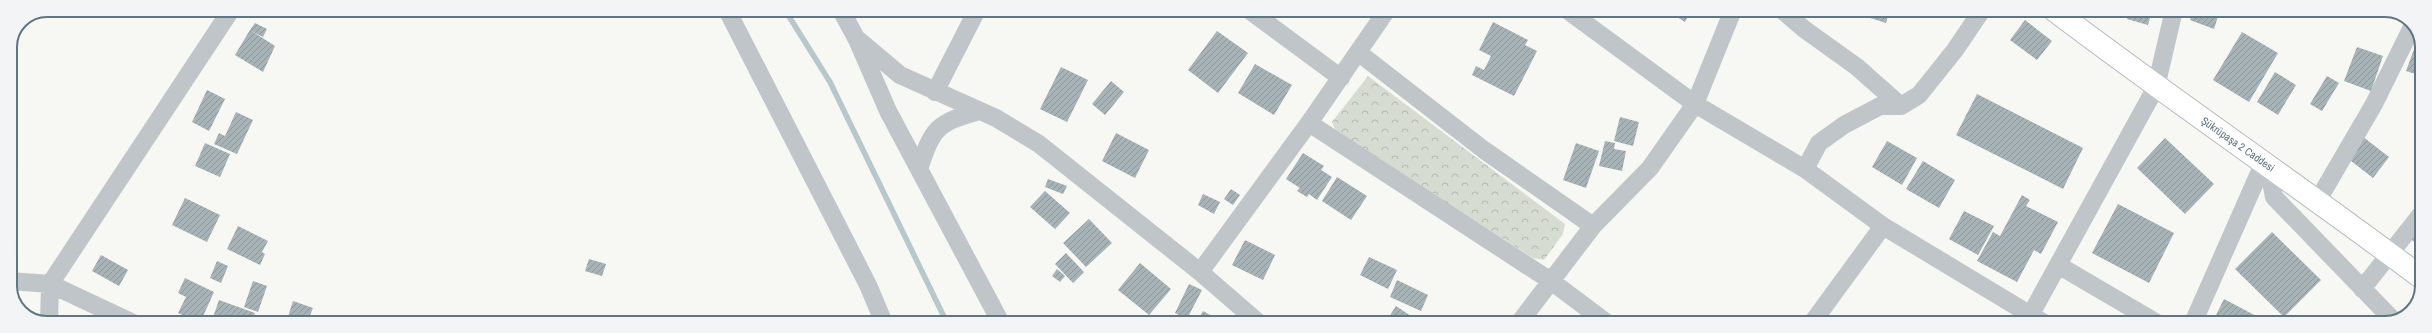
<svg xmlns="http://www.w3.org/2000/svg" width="2432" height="333" font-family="'Archivo Narrow',sans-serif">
  <defs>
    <pattern id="park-crowns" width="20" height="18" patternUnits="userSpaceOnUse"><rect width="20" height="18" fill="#d7dcd2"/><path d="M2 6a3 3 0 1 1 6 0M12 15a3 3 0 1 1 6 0" fill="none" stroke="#b2b7b0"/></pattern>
    <pattern id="building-hatch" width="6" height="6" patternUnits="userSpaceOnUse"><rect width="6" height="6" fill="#a8b3b8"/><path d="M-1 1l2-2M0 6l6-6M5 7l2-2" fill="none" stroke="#8c969b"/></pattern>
  </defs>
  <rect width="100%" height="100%" fill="#f7f7f3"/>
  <!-- park -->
  <path fill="url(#park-crowns)" d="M1368,76L1565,224L1563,234L1544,260L1533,258L1336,132L1332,122Z"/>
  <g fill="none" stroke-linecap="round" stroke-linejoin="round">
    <!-- stream -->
    <path stroke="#b8c7cb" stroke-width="5.5" d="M785,10L830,82L947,323"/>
  </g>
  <!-- building -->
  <path fill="url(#building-hatch)" d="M1666,10H1691L1685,22Z
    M1856,10H1890L1886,23L1855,13Z
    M2129,10H2152L2148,25L2127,19Z
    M2193,10H2220L2214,29L2190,20Z
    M2324,10H2341L2339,16Z
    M2025,20L2052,41L2037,60L2010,40Z
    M1493,22L1528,40L1525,45L1537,51L1514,96L1472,75L1476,66L1484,70L1491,56L1479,50Z
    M255,23L267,29L263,37L250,30Z
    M250,30L275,46L263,72L235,55Z
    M1217,31L1248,53L1218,93L1188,70Z
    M2242,32L2278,53L2249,102L2213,80Z
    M2417,41L2422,42V76L2406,71Z
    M2357,47L2383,56L2371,91L2344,81Z
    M1255,64L1292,85L1274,115L1238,93Z
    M1061,67L1088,80L1067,122L1040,109Z
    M2275,72L2296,85L2278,115L2257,102Z
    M2327,76L2339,83L2322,111L2310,104Z
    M1111,81L1124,92L1105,115L1092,104Z
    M207,90L225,99L209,131L192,122Z
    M1977,94L2083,148L2063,189L1956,135Z
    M236,112L253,120L237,154L214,144L219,133L225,136Z
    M1620,117L1639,122L1633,146L1614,141Z
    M1116,133L1149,150L1135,178L1102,161Z
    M2362,136L2389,157L2373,178L2346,157Z
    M2165,138L2214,184L2185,214L2137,168Z
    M1605,141L1615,143L1614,149L1626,151L1622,171L1599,166Z
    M1887,141L1917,158L1902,185L1872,167Z
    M205,143L230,154L220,177L195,166Z
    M1576,143L1599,151L1586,188L1563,180Z
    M1303,153L1324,166L1321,170L1332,177L1317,200L1309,194L1307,197L1297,191L1300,188L1286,179Z
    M1923,161L1955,180L1939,208L1906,189Z
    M1337,177L1367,196L1351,220L1322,201Z
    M1048,179L1067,186L1063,194L1045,187Z
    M1231,189L1240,195L1233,205L1224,199Z
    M1045,191L1070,213L1055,229L1030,207Z
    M1203,194L1220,202L1214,214L1198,205Z
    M2022,195L2030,200L2026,206L2058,222L2041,254L2034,250L2017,282L1977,261L1993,232L2000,236Z
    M185,198L220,215L207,242L172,225Z
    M2118,204L2174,233L2149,283L2092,253Z
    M1964,211L1994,226L1978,255L1949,239Z
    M1089,219L1112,243L1086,267L1063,243Z
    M2422,221V248L2408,237Z
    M238,226L268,241L262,252L265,254L260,265L227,249Z
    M2272,232L2321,280L2284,317L2235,269Z
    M1245,240L1275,255L1263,280L1232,265Z
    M1066,253L1084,272L1073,283L1055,264Z
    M101,255L128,270L119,286L92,271Z
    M1369,257L1397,270L1388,289L1360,275Z
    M589,259L606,264L602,276L585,271Z
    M217,261L228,266L221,283L210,278Z
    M1140,263L1171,289L1149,315L1118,290Z
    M1057,269L1065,276L1060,282L1052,276Z
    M185,278L214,292L200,323L178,313L186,297L178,293Z
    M1397,280L1428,295L1421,311L1390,297Z
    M253,281L267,286L258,312L244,307Z
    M1189,284L1202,290L1187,319L1175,313Z
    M2224,299L2260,318L2258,323H2212Z
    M219,300L255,313L252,323H211Z
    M293,301L313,308L307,323H286Z
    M1396,306L1417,320L1415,323H1385Z
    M1203,311L1221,321L1220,323H1196Z"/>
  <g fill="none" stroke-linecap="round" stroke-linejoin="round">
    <!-- major casing -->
    <g stroke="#b5babe" stroke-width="24">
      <path id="major" d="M2054,10C2175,102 2301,187 2422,278"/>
    </g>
    <!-- minor -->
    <path stroke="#bfc5c8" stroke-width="18" d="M727,10L868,285L884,323
      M841,10L856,38L900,75L996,118L1039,144L1200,272L1259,323
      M1249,10L1341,78
      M1567,10L1695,104L1805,169L1883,226L2044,323
      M1782,10L1804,29L1857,67L1901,106
      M858,42L888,111L1001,323
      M1359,53L1484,150L1593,226
      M935,92L977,10
      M1309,123L1551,281L1607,323
      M2268,166L2274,197L2393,320
      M919,169C933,127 937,123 979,111
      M1805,169L1819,143L1844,125L1880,106H1901L1919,95L1955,50L1982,10
      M2318,200L2374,104L2413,25
      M2058,265L2157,323
      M1200,272L1309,123L1387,10
      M10,281L50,284L231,10
      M2362,289L2422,213
      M2031,314L2156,87L2174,10
      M49,323L50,284L133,323
      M1519,323L1593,226L1650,168L1695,104L1733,10
      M1812,323L1883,226
      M2193,323L2264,162"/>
    <!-- major -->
    <use href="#major" stroke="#fff" stroke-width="22"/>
  </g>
  <g text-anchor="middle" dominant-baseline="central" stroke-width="4" stroke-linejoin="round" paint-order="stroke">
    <!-- street labels -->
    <g font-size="11" fill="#607581" stroke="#fff">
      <text transform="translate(2238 144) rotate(35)">Şükrüpaşa 2 Caddesi</text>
    </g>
  </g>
  <!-- crop -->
  <path d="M0 0H2432V333H0ZM47 17H2385A30 30 0 0 1 2415 47V286A30 30 0 0 1 2385 316H47A30 30 0 0 1 17 286V47A30 30 0 0 1 47 17Z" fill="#f2f4f5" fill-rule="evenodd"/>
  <path fill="none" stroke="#607581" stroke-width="2" d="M47 17H2385A30 30 0 0 1 2415 47V286A30 30 0 0 1 2385 316H47A30 30 0 0 1 17 286V47A30 30 0 0 1 47 17Z"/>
</svg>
